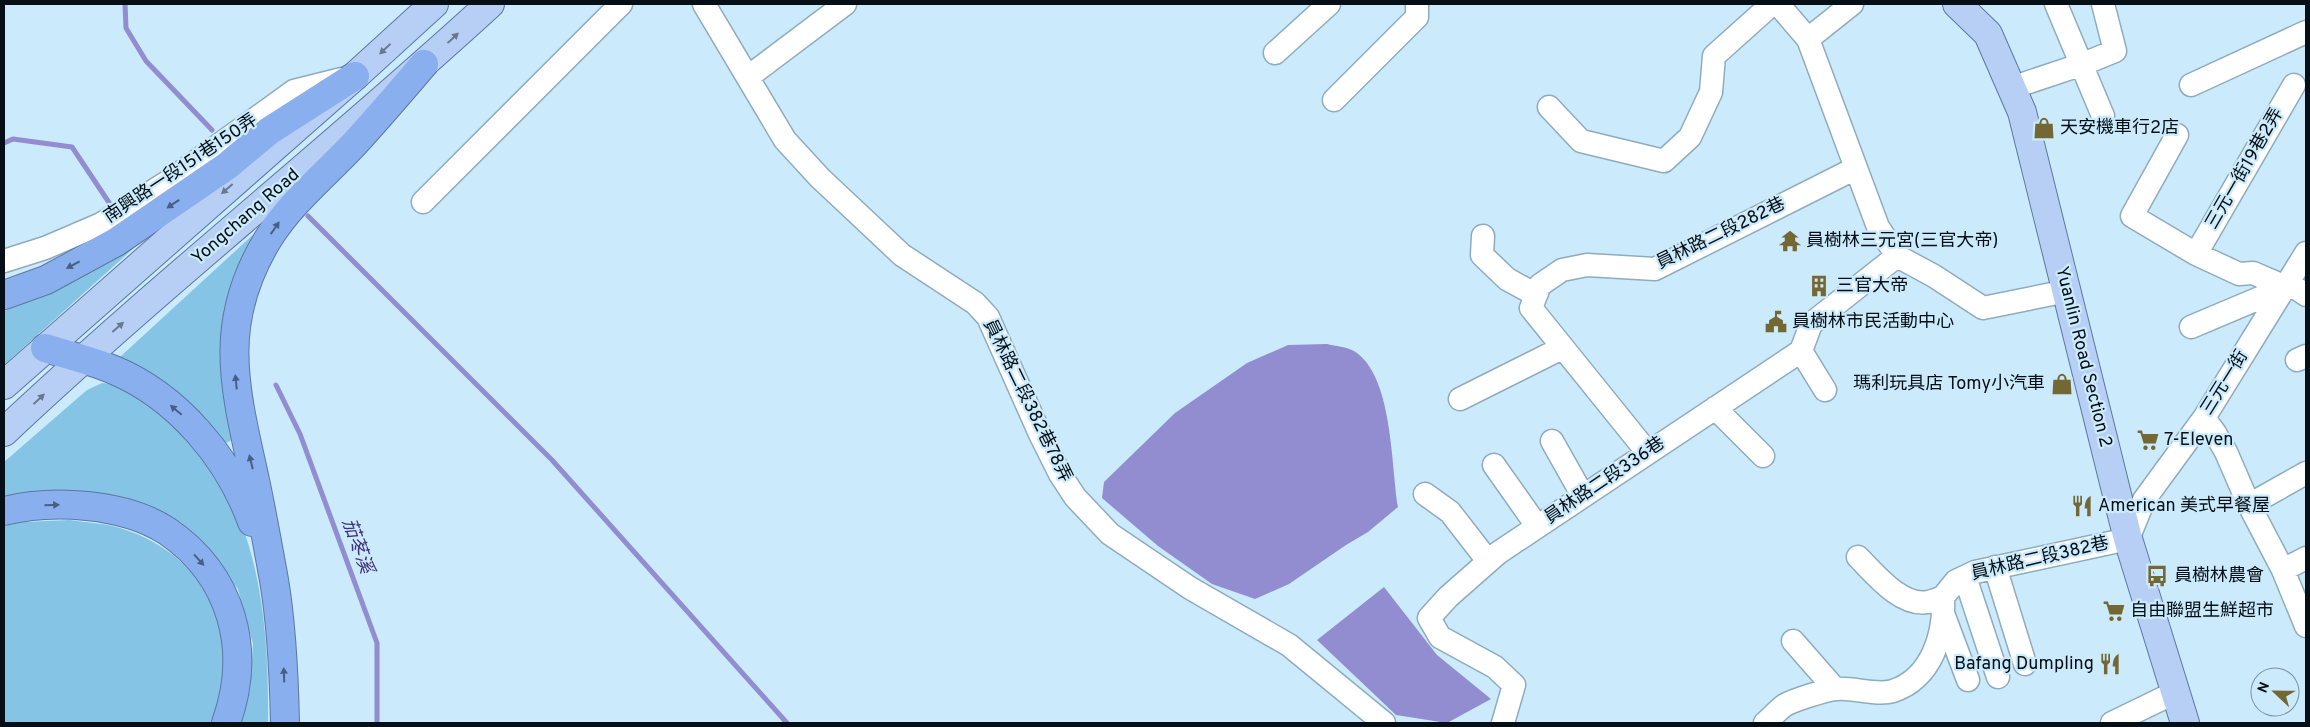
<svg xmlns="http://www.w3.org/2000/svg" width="2310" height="727" font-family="Overpass,'Noto Sans TC',sans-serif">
  <rect width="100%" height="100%" fill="#cbeafb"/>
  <!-- green -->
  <path fill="#86c4e5" d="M268,221L252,249L234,439L226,443C196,409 162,376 120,357Z
    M136,246L4,365V311L44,295Z
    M102,383C125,384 149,405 166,420C179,432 193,444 204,458C262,529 269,635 268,723H239L250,691L253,644L238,589L212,555L109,496L75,491H45L4,500V462L87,390Z
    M70,520C87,523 106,523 123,529C185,548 235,607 225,676C223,692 218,708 212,723H4V526L24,522Z"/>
  <!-- water -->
  <path fill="#928cd1" d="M1327,344C1335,346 1347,347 1354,351C1393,375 1391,465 1398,507L1368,532L1346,545L1289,584L1255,599L1212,584L1158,546L1102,498L1104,482L1175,413L1247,363L1288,345Z
    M1384,587L1437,655L1491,699L1447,723L1396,715L1317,640Z"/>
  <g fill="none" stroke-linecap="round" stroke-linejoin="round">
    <!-- stream -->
    <path stroke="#928cd1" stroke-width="5" d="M125,4L126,28L146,61L212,130
      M4,143L13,139L72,147L112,207
      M308,216L552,460L787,723
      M276,385L300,434L377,643V723"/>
    <!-- minor casing -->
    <g stroke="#8facbd" stroke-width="25">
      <path id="minor" d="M704,4L785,140L820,178L902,255L975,303L988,317L1040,434L1060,474L1075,497L1110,534L1190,588L1289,645L1384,723
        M1778,4L1808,39
        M2056,4L2103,116
        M1275,53L1329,4
        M748,77L845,4
        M2191,85L2306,32
        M2011,88L2083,64L2115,51L2103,4
        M1334,100L1417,17V4
        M1549,107L1581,141L1664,161L1690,137L1711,92L1714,56L1772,4
        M2177,135L2132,216L2196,254L2239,274L2253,273L2286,287
        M1856,168L1878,227L1897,256L1934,276L1983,308L2067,291
        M423,202L621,4
        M1483,236L1482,255L1507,279L1536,295
        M2196,254L2294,85
        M4,261L45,248L101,224L169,181L294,91L342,79
        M2191,327L2286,287L2293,286L2306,295
        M1801,351L1825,390
        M2297,360L2306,356
        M1460,399L1562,348
        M1715,408L1763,456
        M2204,418L2215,433L2226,452L2249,505L2283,570L2306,626
        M1552,441L1583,496
        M1648,453L1531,308L1540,285L1562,270L1587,265L1655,269L1856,168L1808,39L1852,4
        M1494,465L1537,526
        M1425,494L1450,512L1488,561
        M2249,505L2306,473
        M1858,557C1875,574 1901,607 1928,602C1933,601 1938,599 1943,597
        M1995,567L2025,664
        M2283,570L2306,558
        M1965,577L1998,677
        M1944,616L1968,680
        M1793,641L1835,689
        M1503,723L1514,685L1495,667L1440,637L1429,618L1448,597L1498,553L1801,351L1811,324L1897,256
        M1765,723C1771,718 1778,710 1785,705C1794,700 1825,690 1836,689C1852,687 1877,696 1893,691C1932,678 1945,634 1943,597L1956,581L1975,572L2128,539L2144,500L2204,418L2306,253
        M2112,723L2176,692"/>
    </g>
    <!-- major casing -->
    <g stroke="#5b77a3" stroke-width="30">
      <path id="major" d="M1957,4L1988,34L2022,112L2128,539L2185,723
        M4,385L355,76L434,4
        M4,432C161,284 331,150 490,4"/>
    </g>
    <!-- highway casing -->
    <g stroke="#5b77a3" stroke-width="30">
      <path id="highway" d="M4,295L46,280L116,242L227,166L269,131L355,76
        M45,348C68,355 92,361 114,370C178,397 229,458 252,522
        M4,511C52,499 124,503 167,531C233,576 252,651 226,723
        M285,723C284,676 282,627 274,580C268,547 262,513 255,480C235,389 216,324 268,239C291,202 325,175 354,144C378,118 401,91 424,64"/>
    </g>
    <!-- minor -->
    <use href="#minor" stroke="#fff" stroke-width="22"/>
    <!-- major -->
    <use href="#major" stroke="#b8cff5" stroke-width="28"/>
    <!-- highway -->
    <use href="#highway" stroke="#89afef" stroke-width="28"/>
  </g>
  <!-- one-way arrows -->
  <defs><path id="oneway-solid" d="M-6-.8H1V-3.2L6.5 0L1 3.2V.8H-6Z" transform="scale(1.25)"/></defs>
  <g fill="#677990">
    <use href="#oneway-solid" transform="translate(453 38) rotate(-43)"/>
    <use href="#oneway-solid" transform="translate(385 49) rotate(137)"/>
    <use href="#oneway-solid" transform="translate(227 189) rotate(139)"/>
    <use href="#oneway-solid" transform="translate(118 327) rotate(-41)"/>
    <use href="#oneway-solid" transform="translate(39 399) rotate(-43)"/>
  </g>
  <g fill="#475f82">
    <use href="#oneway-solid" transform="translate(173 204) rotate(146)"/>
    <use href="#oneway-solid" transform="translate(275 228) rotate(-55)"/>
    <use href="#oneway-solid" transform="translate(73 265) rotate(152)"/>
    <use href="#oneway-solid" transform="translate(236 382) rotate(-96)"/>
    <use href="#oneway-solid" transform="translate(176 410) rotate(-140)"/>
    <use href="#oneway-solid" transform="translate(251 462) rotate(-104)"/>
    <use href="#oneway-solid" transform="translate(52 505) rotate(-2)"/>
    <use href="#oneway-solid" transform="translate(199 560) rotate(48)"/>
    <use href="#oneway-solid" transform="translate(284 675) rotate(-92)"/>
  </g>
  <!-- icons -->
  <defs>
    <g id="shop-bare" transform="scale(1.725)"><path d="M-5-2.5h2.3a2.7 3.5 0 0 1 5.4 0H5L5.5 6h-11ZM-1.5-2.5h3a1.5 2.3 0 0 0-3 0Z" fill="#736734" stroke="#cbeafb" stroke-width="2.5" paint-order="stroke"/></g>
    <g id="temple-bare" transform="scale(1.725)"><path d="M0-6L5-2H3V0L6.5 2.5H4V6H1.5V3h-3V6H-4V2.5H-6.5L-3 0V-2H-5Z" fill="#736734" stroke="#cbeafb" stroke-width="2.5" paint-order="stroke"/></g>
    <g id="building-bare" transform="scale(1.725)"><path d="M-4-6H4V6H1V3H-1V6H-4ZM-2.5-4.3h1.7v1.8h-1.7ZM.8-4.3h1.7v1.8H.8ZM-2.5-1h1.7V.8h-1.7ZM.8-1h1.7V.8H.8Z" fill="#736734" stroke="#cbeafb" stroke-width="2.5" paint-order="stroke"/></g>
    <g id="civic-bare" transform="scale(1.725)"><path d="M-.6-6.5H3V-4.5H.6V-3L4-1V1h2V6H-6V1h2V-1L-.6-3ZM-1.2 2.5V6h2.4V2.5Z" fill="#736734" stroke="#cbeafb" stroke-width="2.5" paint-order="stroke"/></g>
    <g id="supermarket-bare" transform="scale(1.725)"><path d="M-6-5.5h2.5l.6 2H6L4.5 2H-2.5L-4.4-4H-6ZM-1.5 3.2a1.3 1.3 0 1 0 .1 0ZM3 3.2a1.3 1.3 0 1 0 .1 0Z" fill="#736734" stroke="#cbeafb" stroke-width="2.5" paint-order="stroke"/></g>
    <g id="restaurant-bare" transform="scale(1.725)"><path d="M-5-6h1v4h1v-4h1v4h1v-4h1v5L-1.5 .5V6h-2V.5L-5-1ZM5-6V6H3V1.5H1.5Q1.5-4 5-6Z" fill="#736734" stroke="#cbeafb" stroke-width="2.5" paint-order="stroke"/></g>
    <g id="bus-bare" transform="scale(1.725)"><path d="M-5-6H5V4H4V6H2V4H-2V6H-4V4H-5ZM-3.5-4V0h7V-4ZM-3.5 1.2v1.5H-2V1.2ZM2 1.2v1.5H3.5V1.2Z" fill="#736734" stroke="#cbeafb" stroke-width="2.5" paint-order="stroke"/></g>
  </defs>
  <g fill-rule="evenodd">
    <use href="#shop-bare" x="2044" y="128"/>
    <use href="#temple-bare" x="1790" y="241"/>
    <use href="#building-bare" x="1819" y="286"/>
    <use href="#civic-bare" x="1776" y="322"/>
    <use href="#shop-bare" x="2062" y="384"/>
    <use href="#supermarket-bare" x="2148" y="440"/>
    <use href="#restaurant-bare" x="2082" y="506"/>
    <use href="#bus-bare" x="2157" y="576"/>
    <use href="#supermarket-bare" x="2114" y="611"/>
    <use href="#restaurant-bare" x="2110" y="664"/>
  </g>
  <g text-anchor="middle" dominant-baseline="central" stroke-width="4.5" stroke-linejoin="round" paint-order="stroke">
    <!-- poi labels -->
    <g font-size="18" fill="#050f15" stroke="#cbeafb" text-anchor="start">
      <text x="2060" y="128">天安機車行2店</text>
      <text x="1806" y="241">員樹林三元宮(三官大帝)</text>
      <text x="1836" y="286">三官大帝</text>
      <text x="1792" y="322">員樹林市民活動中心</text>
      <text x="2045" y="384" text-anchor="end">瑪利玩具店 Tomy小汽車</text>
      <text x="2164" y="440">7-Eleven</text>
      <text x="2098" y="506">American 美式早餐屋</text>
      <text x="2174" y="576">員樹林農會</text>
      <text x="2130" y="611">自由聯盟生鮮超市</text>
      <text x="2094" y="664" text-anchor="end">Bafang Dumpling</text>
    </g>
    <!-- street labels -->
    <g font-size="18" fill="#050f15" stroke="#cbeafb">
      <text transform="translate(181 169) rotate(-34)">南興路一段151巷150弄</text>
      <text transform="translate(2245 169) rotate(-60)">三元一街19巷2弄</text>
      <text transform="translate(246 217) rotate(-41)">Yongchang Road</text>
      <text transform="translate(1721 234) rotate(-26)">員林路二段282巷</text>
      <text transform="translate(2083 357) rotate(76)">Yuanlin Road Section 2</text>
      <text transform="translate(2225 383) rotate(-58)">三元一街</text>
      <text transform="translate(1027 401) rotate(64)">員林路二段382巷78弄</text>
      <text transform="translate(1605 481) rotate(-34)">員林路二段336巷</text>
      <text transform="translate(2040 559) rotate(-13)">員林路二段382巷</text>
    </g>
    <!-- water labels -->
    <g font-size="19" font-style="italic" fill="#413081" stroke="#cbeafb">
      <text transform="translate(357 546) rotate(70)">茄苳溪</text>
    </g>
  </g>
  <!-- border -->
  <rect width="2310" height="727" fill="none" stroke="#050f15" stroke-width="10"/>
  <!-- north arrow -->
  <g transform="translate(2275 692) rotate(292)"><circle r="24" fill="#cbeafb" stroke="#7c929f"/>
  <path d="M0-4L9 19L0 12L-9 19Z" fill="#736734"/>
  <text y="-8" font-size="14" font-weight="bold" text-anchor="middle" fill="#050f15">N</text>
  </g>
</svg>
